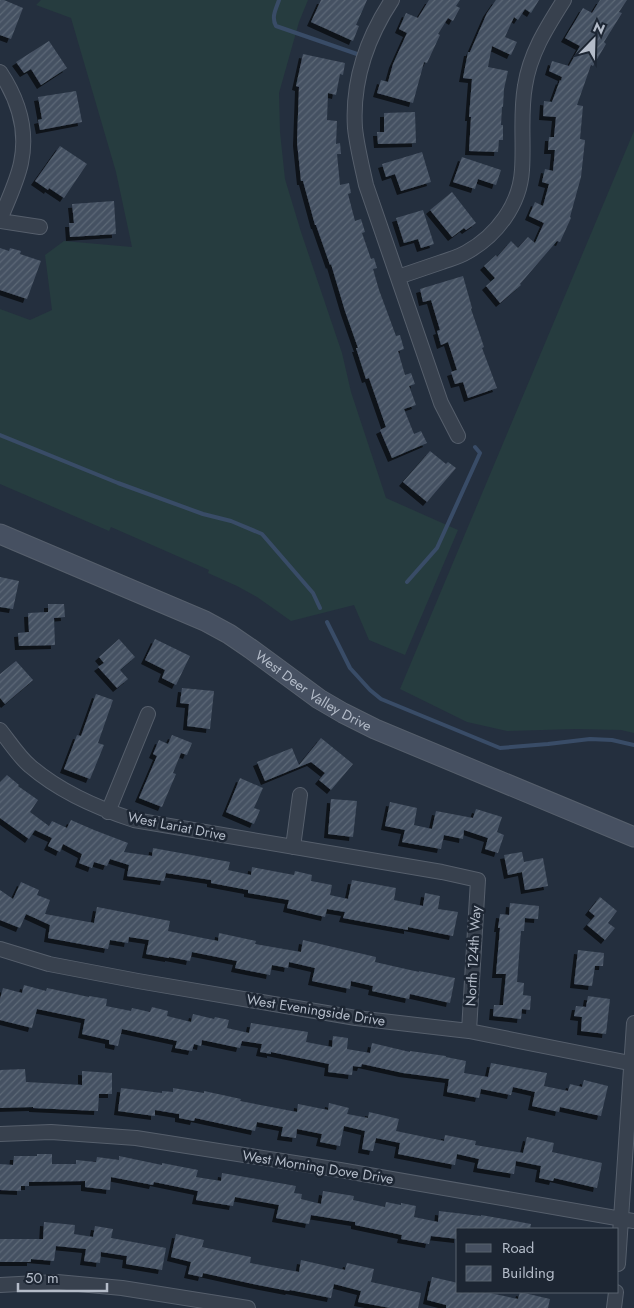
<svg xmlns="http://www.w3.org/2000/svg" width="634" height="1308" font-family="Jost,sans-serif">
  <defs>
    <pattern id="building-hatch" width="6" height="6" patternUnits="userSpaceOnUse" patternTransform="scale(1.25)"><rect width="6" height="6" fill="#455162"/><path d="M-1 1l2-2M0 6l6-6M5 7l2-2" fill="none" stroke="#5d6877"/></pattern>
    <filter id="shadow"><feDropShadow dx="-4" dy="4" stdDeviation="0" flood-color="#0009"/></filter>
  </defs>
  <rect width="100%" height="100%" fill="#242f3e"/>
  <!-- grass -->
  <path fill="#263c3f" d="M41,0H308L299,22L279,93L280,132L285,179L301,232L342,353L351,392L386,498L458,530L405,655L369,640L354,605L291,621L257,597L237,586L208,573L209,570L111,527L109,531L0,484V309L30,320L52,310L45,255L64,241L132,247L116,172L71,18L36,5Z
    M634,131V733L621,730L576,729L507,731L467,722L400,689Z"/>
  <g fill="none" stroke-linecap="round" stroke-linejoin="round">
    <!-- stream -->
    <path stroke="#394c67" stroke-width="4" d="M279,0C276,9 271,17 276,26L357,54
      M0,435L118,483L203,514L231,521L262,534L313,593L320,608
      M407,582L437,548L480,453L475,447
      M327,622L350,668L370,690L381,699L500,748L548,744L590,739L612,740L634,745"/>
  </g>
  <!-- building -->
  <path fill="url(#building-hatch)" filter="url(#shadow)" d="M0,0H4L23,8L11,39L0,35Z
    M321,0H367L356,25L359,26L353,41L311,22Z
    M429,0H460L456,6L460,8L453,21L448,18L438,34L440,35L427,63L424,62L413,103L377,93L381,80L388,82L393,64L407,33L399,29L406,13L418,18Z
    M496,0H539L531,13L525,9L518,20L514,17L505,37L517,42L511,55L492,46L488,67L508,71L504,89L503,107H502L501,125H503V140H499L498,152L469,151L471,117H469L472,79L463,78L468,52H470L487,13Z
    M600,0H627L619,12L622,13L604,42L606,44L593,66L591,65L577,105L583,106L580,139L585,140L581,177L570,217L571,218L560,242L557,241L520,284L521,285L500,303L486,286L495,278L484,266L496,255L497,257L511,241L518,248L528,237L535,243L544,223L529,216L535,202L543,206L549,184L542,182L545,169L553,171L555,150H548L549,137H554L556,117L543,116L544,101L552,102L560,80L561,81L562,77L549,71L552,61L569,66L580,46L565,38L583,8L592,13Z
    M49,41L67,68L41,85L31,69L24,73L16,62Z
    M303,54L345,63L343,75L340,74L336,95L328,93L327,120L337,121L336,144L340,143L341,154H337L340,185L349,183L351,193L348,194L355,221L361,219L365,232L362,233L371,259L374,258L377,268L373,269L379,290L396,336L400,335L404,349L398,351L405,375L411,373L415,384L409,386L416,405L404,409L414,434L421,431L427,443L392,458L380,430L386,427L369,378L366,379L356,348H358L345,311L331,264L330,265L316,225H315L303,181H301L297,142L299,87L296,86Z
    M76,91L82,122L40,130L38,120L42,119L38,97Z
    M415,112L416,143L378,144L377,132H384V113Z
    M60,146L87,164L64,198L49,188L48,190L35,181Z
    M422,152L431,182L401,191L395,174L386,177L382,164Z
    M462,157L501,170L496,185L478,179L475,189L453,182Z
    M452,192L476,223L466,230L464,228L452,237L430,210Z
    M114,201L116,234L70,237L69,223H74L72,204Z
    M423,210L434,244L421,248L418,239L404,243L396,218Z
    M0,248L9,251L10,248L21,251L20,254L41,261L27,299L0,290Z
    M463,276L472,308L471,309L484,347L482,348L497,388L468,398L463,382L455,384L451,372L457,370L448,342L441,345L437,331L440,330L431,300L423,302L420,289Z
    M430,451L446,464L448,462L456,468L427,502L403,482Z
    M0,577L19,581L13,609L0,607Z
    M48,604H64L65,617L54,618L55,645L19,646L18,633L29,632L28,613L48,612Z
    M119,639L135,657L120,670L128,679L117,688L98,667L104,663L99,657Z
    M155,639L190,656L176,685L162,678L165,670L145,660Z
    M16,661L33,680L5,704L0,698V674Z
    M182,688L214,691L210,729L187,726L189,704L180,703Z
    M96,694L113,700L98,743L104,745L90,779L64,769L77,735L81,736Z
    M172,735L192,743L187,755L181,753L173,773L176,774L162,807L139,798L157,756L153,754L159,740L168,744Z
    M321,738L353,764L331,790L319,780L325,773L311,762L265,781L257,762L292,748L299,765Z
    M7,775L19,785L18,786L38,800L30,812L49,826L52,821L67,828L71,820L94,830L128,843L124,852L152,856L153,848L230,862L228,870L251,875L252,867L294,875L295,871L312,875L311,881L332,885L330,895L348,899L352,880L396,888L394,900L423,906L425,893L440,896L438,909L458,912L453,936L408,927V930L343,918L345,912L327,909L325,917L287,908L289,900L248,893V890L211,883V880L166,873L164,881L127,876L129,865L110,859L107,866L94,862L92,868L79,863L82,854L63,844L60,852L48,846L52,838L35,830L29,839L0,818V782Z
    M240,778L263,788L254,808L260,810L254,824L226,812Z
    M331,799L357,801L353,837L328,834Z
    M390,802L417,808L414,825L432,829L436,811L473,818L476,809L502,817L497,832L504,835L498,853L485,849L488,838L464,830L463,839L444,835L441,849L402,842L405,830L385,826Z
    M522,852L524,862L543,858L548,886L525,890L522,872L508,875L504,855Z
    M21,882L39,890L37,895L50,900L45,914L94,923L97,907L170,921L168,931L218,941L219,933L256,941L255,944L301,952L303,940L376,957L375,962L419,972V971L455,978L450,1003L410,994L409,999L372,991L373,986L351,981L350,989L312,981L315,968L289,962L288,968L272,965L270,975L235,968L237,961L192,952L190,961L169,957V958L146,954L149,940L129,937L128,943L110,940L108,949L48,938L50,925L26,914L20,928L0,920V890L13,899Z
    M600,897L617,911L608,923L615,928L605,940L587,925L595,916L589,911Z
    M510,903L539,906L538,919L525,918L524,931H521L517,982L524,983L523,995L531,996L530,1010L522,1009L521,1019L493,1016L494,1005H503L506,974H496L500,928H498L500,914L509,915Z
    M578,950L604,953L603,966H595L592,986L574,984Z
    M24,985L46,991L47,988L89,997V996L107,999L106,1006L131,1011L132,1008L150,1012L152,1007L168,1011L167,1016L191,1022L193,1014L214,1019L215,1017L229,1020L227,1028L249,1033L251,1023L308,1032L306,1042L332,1047L333,1036L348,1038L347,1049L370,1053L372,1043L410,1052V1051L446,1056V1057L466,1061L464,1073L488,1077L491,1063L547,1073L544,1086L568,1091L570,1084L582,1087L584,1080L608,1086L601,1116L560,1107L559,1112L532,1106L535,1092L513,1087L511,1095L481,1089L479,1098L447,1092L449,1079L403,1073L362,1064L361,1067L353,1066L352,1075L328,1072L329,1064L271,1052V1054L260,1052L262,1044L242,1041L240,1048L202,1040L201,1046L194,1044L192,1051L175,1048L177,1041L122,1029L118,1046L109,1044V1040L82,1034L85,1019L37,1009L32,1028L0,1020V999L3,988L22,993Z
    M588,996L610,999L606,1034L581,1031L582,1017L574,1016L576,1006L586,1007Z
    M25,1069L26,1082L82,1085V1071L112,1073V1094H99L98,1111L33,1108V1107L0,1108V1070Z
    M121,1088L162,1093V1091L173,1092V1088L204,1093V1091L241,1099L240,1101L297,1112L298,1104L328,1110L329,1103L349,1108L347,1114L368,1118L369,1112L399,1119L396,1131L444,1141L445,1135L476,1141L475,1145L523,1153L527,1137L554,1143L552,1152L602,1163L597,1188L554,1178L553,1181L539,1178L541,1166L516,1161L514,1174L477,1168L479,1159L457,1154L455,1165L398,1154L400,1143L376,1138L373,1151L362,1149L365,1131L344,1126L340,1146L320,1142L322,1134L297,1129L296,1138L281,1136L283,1127L257,1122L255,1131L195,1118L194,1121L179,1118V1114L155,1110V1116L118,1111Z
    M37,1154H52V1164H76V1160L96,1162L97,1157L119,1160V1156L162,1165V1163L198,1170L196,1177L221,1181L222,1173L296,1186L294,1193L302,1194L301,1199L321,1204L323,1191L354,1196L353,1200L385,1207L386,1202L401,1205V1203L416,1206L414,1217L438,1222L439,1211L481,1216V1215L531,1224L530,1229H458V1239L431,1236L429,1244L401,1239L402,1235L355,1225V1222L311,1215L309,1224L276,1218L279,1205L235,1197L233,1206L196,1200L198,1191L154,1182L153,1185L111,1177L110,1190L85,1187V1181L29,1182V1186H21V1191L0,1190V1164L13,1165L14,1156H37Z
    M44,1222L75,1225L74,1234L93,1237L95,1226L113,1229L111,1238L166,1248L162,1270L126,1264L127,1256L101,1252L100,1263L84,1261L86,1249L56,1246L54,1261L31,1259V1262H0V1239H43Z
    M176,1234L204,1240L202,1247L251,1257L250,1263L299,1272L301,1260L345,1270L347,1263L374,1269L371,1282L421,1293L418,1308H390L358,1302L361,1291L334,1284L331,1298L290,1290L289,1291L253,1284L203,1273L202,1277L188,1274L191,1262L171,1257Z
    M432,1277L458,1283V1292H485L518,1299L520,1292L550,1299L548,1308H446V1305L427,1300Z"/>
  <g fill="none" stroke-linecap="round" stroke-linejoin="round">
    <!-- street casing -->
    <g stroke="#565f6c" stroke-width="16">
      <path id="street" d="M392,0C367,38 352,82 355,128C357,147 362,166 366,185L441,403L458,436
        M0,72C18,99 28,130 21,163C17,182 7,202 0,220
        M0,221L40,227
        M398,277C413,272 427,267 442,262C450,259 459,257 467,252C496,236 520,205 522,170C524,142 520,114 525,86C530,53 547,27 564,0
        M0,730C9,741 19,757 30,766C60,792 97,808 134,820L442,872L478,880L469,1031
        M108,812L148,714
        M293,847L300,795
        M0,949L49,964L138,981L356,1018L469,1031L634,1064
        M0,1134L51,1132L136,1138L340,1170L634,1221
        M618,1264L634,1023
        M0,1285L57,1282L122,1288L248,1308
        M614,1308L616,1292"/>
    </g>
    <!-- secondary casing -->
    <g stroke="#565f6c" stroke-width="21">
      <g id="secondary">
        <path id="s1" d="M0,534L205,621L229,634L251,649L319,699L343,713L375,729L634,837"/>
      </g>
    </g>
    <!-- street -->
    <use href="#street" stroke="#38414e" stroke-width="14"/>
    <!-- secondary -->
    <use href="#secondary" stroke="#465061" stroke-width="19"/>
  </g>
  <g text-anchor="middle" dominant-baseline="central" stroke-width="5" stroke-linejoin="round" paint-order="stroke">
    <!-- street labels -->
    <g font-size="14" fill="#b4bcc9" stroke="#1d2633">
      <text stroke="none"><textPath href="#s1" startOffset="352">West Deer Valley Drive</textPath></text>
      <text transform="translate(177 826) rotate(11)">West Lariat Drive</text>
      <text transform="translate(473 956) rotate(-87)">North 124th Way</text>
      <text transform="translate(316 1010) rotate(9)">West Eveningside Drive</text>
      <text transform="translate(318 1167) rotate(9)">West Morning Dove Drive</text>
    </g>
  </g>
  <!-- legend -->
  <rect x="456" y="1228" width="162" height="65" fill="#1d2633" stroke="#59626f"/>
  <rect x="466" y="1244" width="25" height="8" fill="#465061" stroke="#59626f"/>
  <text x="502" y="1253" font-size="15" fill="#b4bcc9">Road</text>
  <rect x="466" y="1266" width="25" height="15" fill="url(#building-hatch)" stroke="#59626f"/>
  <text x="502" y="1278" font-size="15" fill="#b4bcc9">Building</text>
  <!-- north arrow -->
  <g transform="translate(594 40) rotate(23)" stroke="#1d2633" stroke-width="4" paint-order="stroke">
  <path d="M0-4L9 19L0 12L-9 19Z" fill="#b4bcc9"/>
  <text y="-8" font-size="14" font-weight="bold" text-anchor="middle" fill="#b4bcc9">N</text>
  </g>
  <!-- scale -->
  <path d="M18 1283v8h89v-8" fill="none" stroke="#b4bcc9" stroke-width="2.5"/>
  <text x="25" y="1283" font-size="15" fill="#b4bcc9" stroke="#1d2633" stroke-width="4" paint-order="stroke">50 m</text>
</svg>
